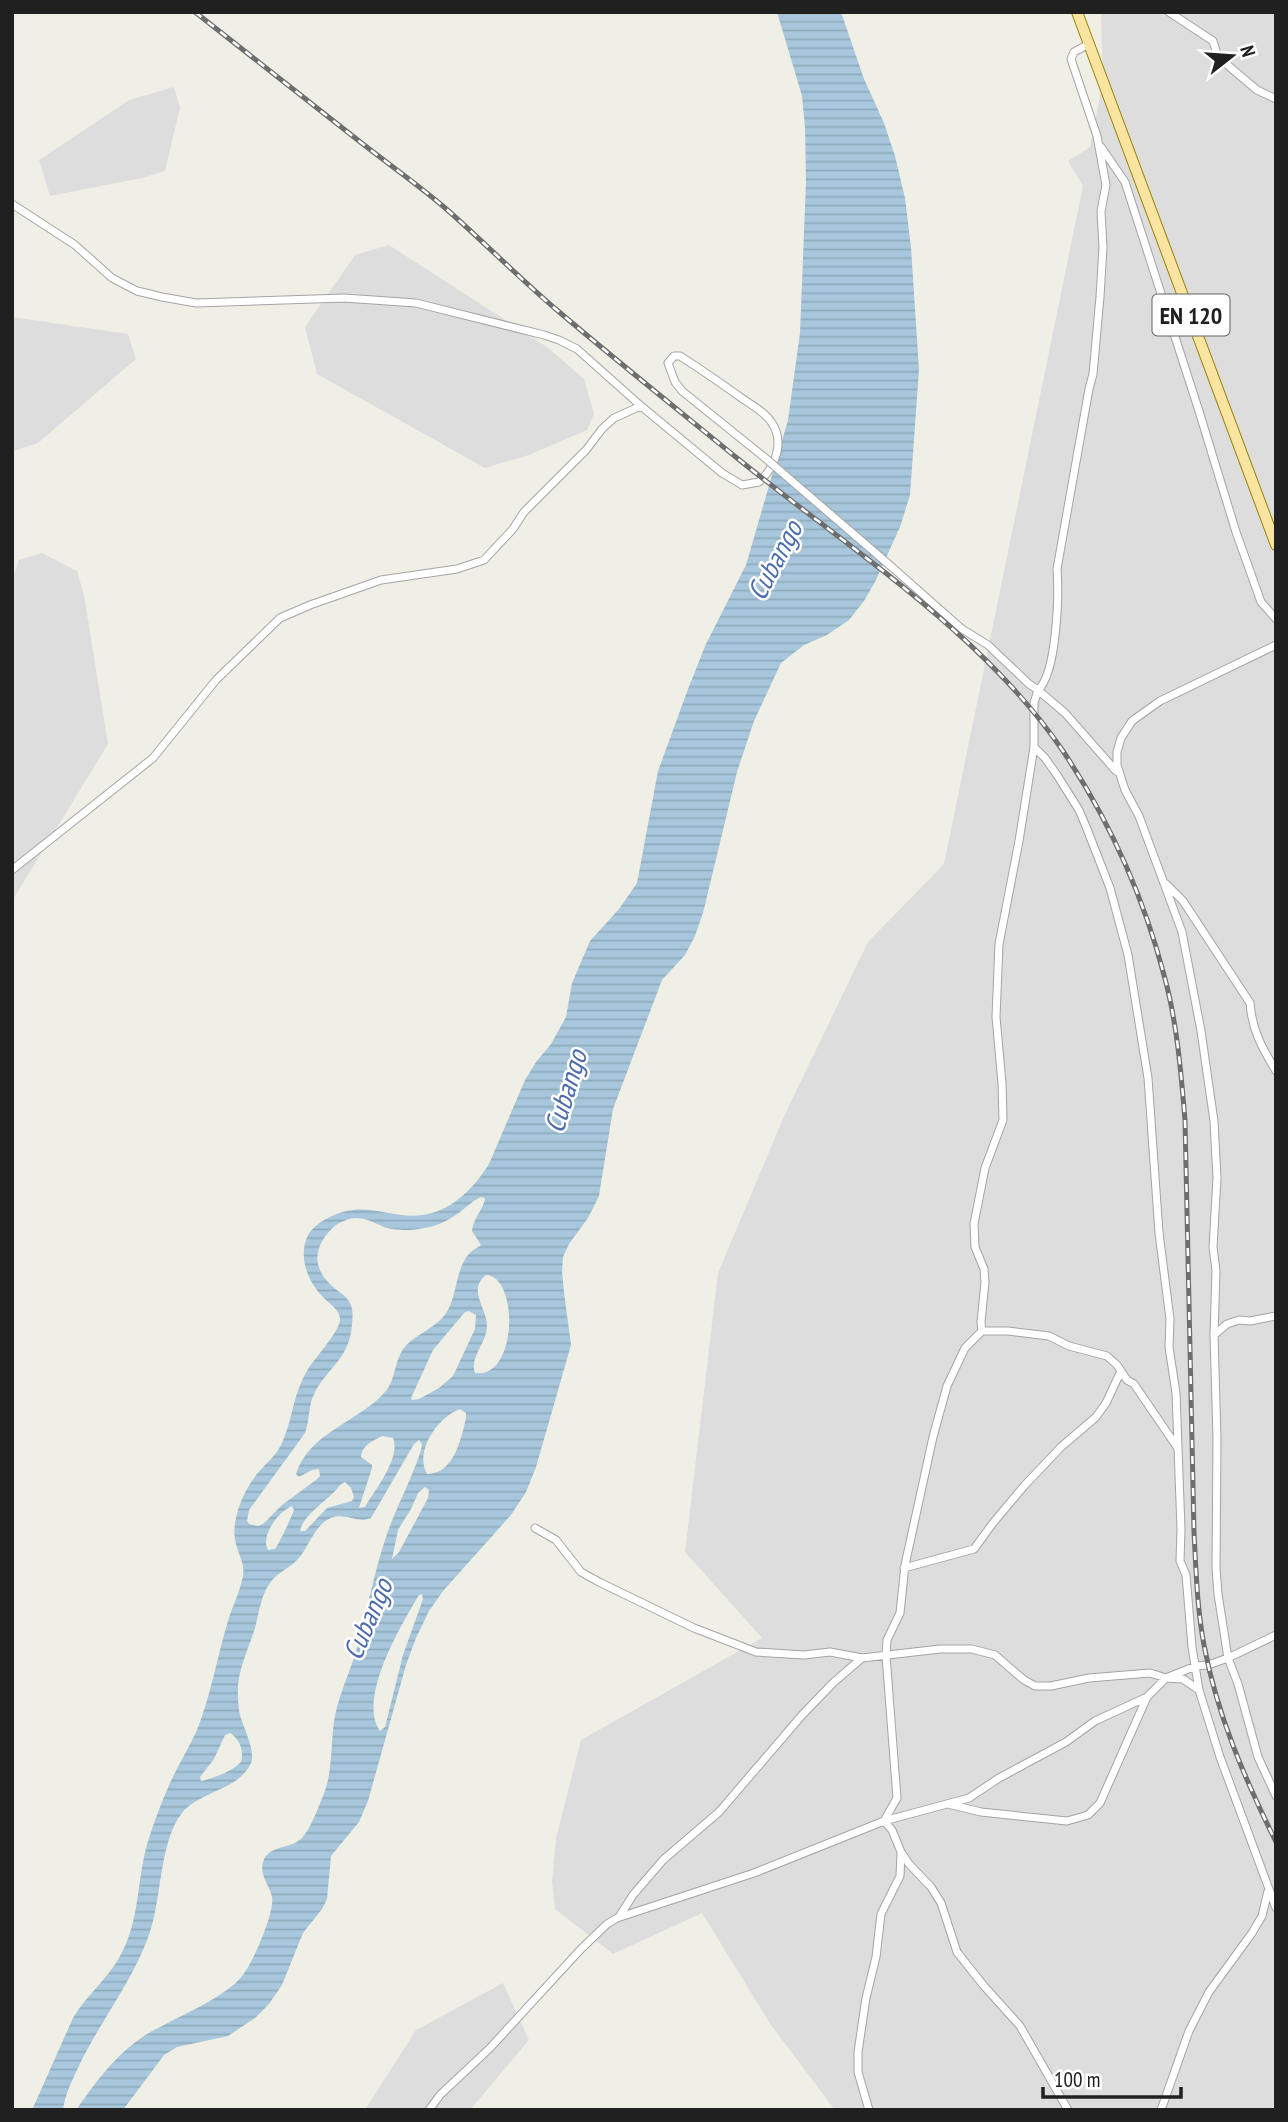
<svg xmlns="http://www.w3.org/2000/svg" width="1288" height="2122" font-family="'PT Sans Narrow',sans-serif">
  <defs>
    <pattern id="water-rules" width="6" height="5" patternUnits="userSpaceOnUse" patternTransform="scale(1.75)"><rect width="6" height="5" fill="#a8c7dc"/><path d="M0 2.5h6" fill="none" stroke="#90abbc"/></pattern>
  </defs>
  <rect width="100%" height="100%" fill="#f0efe6"/>
  <!-- residential -->
  <path fill="#dedddd" d="M1101,12H1276V2110H835L771,2025L702,1913L613,1954L555,1909L552,1882L556,1838L581,1740L762,1638L685,1552L718,1273L785,1114L868,942L944,864L1083,186L1068,161L1090,147L1103,81Z
    M174,87L180,108L165,171L142,178L50,196L39,160L129,100Z
    M389,245L547,347L584,379L594,414L587,430L529,455L485,468L317,374L305,327L355,255Z
    M12,317L128,334L136,359L38,443L14,451L12,449Z
    M42,553L77,571L84,595L108,744L12,901V580L19,560Z
    M503,1983L529,2040L470,2110H365L416,2030Z"/>
  <!-- water -->
  <path fill="url(#water-rules)" fill-rule="evenodd" d="M777,12H841L864,79L884,123L895,156L905,198L911,247L919,370L910,495L900,527L875,582L864,601L849,620L827,635L804,645L781,663L754,721L737,772L703,913L695,936L685,955L662,980L613,1109L599,1196L588,1218L569,1244L563,1257L562,1271L564,1292L571,1345L536,1467L526,1492L511,1515L443,1591L429,1611L416,1638L406,1665L368,1801L359,1822L331,1856L327,1899L322,1909L303,1933L282,1985L269,2004L255,2018L228,2036L177,2047L164,2055L123,2110H76C96,2082 115,2055 144,2036C171,2019 225,1999 243,1975C253,1962 275,1912 272,1897C270,1885 259,1876 263,1862C269,1844 290,1850 302,1838C311,1828 318,1808 323,1796C335,1767 329,1736 337,1707C343,1685 353,1664 359,1641C368,1605 375,1569 387,1534C397,1505 412,1479 421,1450L422,1444L419,1440L414,1444L371,1518C357,1524 345,1512 331,1518C315,1524 309,1547 298,1559C290,1568 276,1573 270,1583C261,1595 259,1613 255,1628C250,1644 242,1661 239,1678C237,1689 238,1700 239,1710C241,1725 258,1752 250,1765C236,1791 200,1791 182,1813C159,1842 162,1899 149,1935C132,1983 98,2024 77,2070C71,2083 65,2095 63,2110H32L73,2018C86,1996 107,1979 119,1958C141,1921 136,1878 149,1838C155,1819 162,1801 170,1783C178,1765 189,1748 197,1730C211,1695 217,1657 228,1621C232,1607 239,1594 242,1580C247,1564 237,1554 235,1539C233,1528 236,1517 239,1507C243,1495 249,1484 257,1474C265,1464 275,1457 281,1445C293,1420 292,1396 308,1369C315,1358 339,1332 340,1320C341,1310 327,1302 321,1295C307,1280 298,1255 308,1235C313,1227 320,1222 328,1218C366,1197 393,1222 428,1214C454,1209 476,1185 489,1164L525,1080L536,1062L551,1044L566,1017L572,983L590,941L619,909L637,883L658,771L688,689L706,644L746,565L788,420L800,333L806,182L805,128L802,96ZM481,1197L485,1198C484,1209 473,1218 472,1231L481,1245C477,1248 472,1250 468,1255C456,1270 457,1293 448,1310C438,1328 416,1333 404,1348C394,1361 396,1380 385,1392C359,1422 309,1432 296,1474L299,1477L312,1470L319,1469L320,1476L316,1480L282,1505L263,1524L258,1526L249,1524L247,1521L249,1510L305,1433C310,1420 308,1404 315,1392C329,1366 350,1358 352,1324C353,1317 353,1309 350,1303C346,1295 337,1291 331,1285C316,1271 313,1255 324,1238C330,1230 335,1224 344,1221C359,1214 370,1221 384,1227C392,1230 402,1230 410,1230C424,1229 439,1226 451,1218C462,1212 470,1202 481,1197ZM486,1275C519,1276 518,1379 475,1373C469,1357 487,1343 487,1326C487,1308 467,1290 486,1275ZM469,1311L476,1315L475,1329L453,1376L439,1388L419,1399L412,1400L411,1398L433,1350L465,1312ZM460,1409L466,1413V1418C461,1439 454,1474 427,1474C414,1451 438,1417 460,1409ZM382,1436L393,1438C401,1458 375,1490 365,1507L359,1508L372,1468V1465L361,1457C362,1445 373,1441 382,1436ZM345,1482L351,1488L354,1497L352,1501L327,1508L305,1531H300C303,1516 322,1504 333,1493C338,1489 338,1485 345,1482ZM425,1487L429,1490L428,1498L399,1552L392,1559L398,1530L411,1509L418,1493ZM292,1506L294,1510C290,1520 281,1540 275,1549L268,1550C260,1536 278,1512 292,1506ZM422,1594L423,1599L403,1655L385,1727L380,1731C357,1699 401,1625 419,1595ZM230,1733C240,1739 244,1751 241,1762C231,1772 214,1778 201,1781L200,1777L214,1759L225,1735Z"/>
  <g fill="none" stroke-linecap="round" stroke-linejoin="round">
    <!-- minor casing -->
    <g stroke="#a4a4a4" stroke-width="9">
      <path id="minor" d="M1169,12L1213,41L1218,57L1257,90L1276,99
        M1089,44L1074,52L1071,59L1097,136L1106,185L1101,211L1103,247L1100,297L1093,374L1089,389L1057,569C1059,594 1057,673 1038,690L1065,713L1116,771
        M1101,147L1125,182L1198,408L1236,532L1261,602L1276,619
        M12,204L75,245L112,278L137,291L162,297L196,303L344,298L416,303L544,335L559,340L577,349L641,406L722,473L742,485L759,482C775,467 785,443 772,423C766,413 753,406 743,399C722,384 702,370 680,356H674L668,363L675,382L682,391L764,457
        M893,568L962,629L988,645L1029,684L1038,690L1034,703V747L1045,758L1057,775L1079,810L1087,829L1110,888L1128,955L1148,1078L1159,1233L1170,1319L1169,1347L1176,1393L1181,1529L1180,1561L1186,1575L1192,1647L1199,1690L1220,1757L1276,1908
        M1276,645L1160,701L1132,721L1121,738L1117,752V765L1125,790L1139,816L1182,932L1201,1031L1214,1121L1217,1178L1213,1247L1216,1271L1214,1335L1217,1438L1216,1568L1218,1594L1228,1658L1238,1684L1258,1757L1276,1796
        M1034,747L1019,841L999,944L996,1017L1002,1083L1003,1120L985,1168L974,1224L975,1247L984,1269L985,1282L981,1322L982,1331H1008L1049,1336L1069,1346L1107,1356L1117,1365L1127,1380L1134,1384L1177,1447
        M12,870L153,758L216,680L280,618L310,605L381,580L457,569L484,560L513,529L524,512L586,450L602,429L614,418L641,406
        M1166,884L1183,901L1250,1003C1252,1030 1262,1048 1276,1071
        M1214,1335L1227,1324L1239,1320L1250,1321L1276,1316
        M535,1528L556,1540L581,1572L599,1582L694,1628L756,1652L804,1655L830,1652L862,1658L940,1649H972L995,1655L1024,1680L1035,1686H1051L1089,1678L1150,1673L1166,1678L1183,1679L1199,1690
        M904,1568L974,1549L993,1523L1024,1486L1061,1447L1096,1417L1106,1403L1121,1371
        M948,1804L981,1812L1067,1821L1088,1815L1100,1803L1147,1697
        M884,1821L897,1798L886,1656L887,1640L900,1613L905,1565L933,1437L947,1386L965,1348L982,1331
        M901,1852L909,1864L931,1887L941,1903L957,1952L984,1986L1020,2026L1068,2110
        M619,1917L633,1895L663,1860L719,1812L803,1714L834,1682L862,1658
        M429,2110L440,2095L490,2048L581,1949L607,1924L617,1918L754,1873L884,1821L969,1798L999,1778L1066,1742L1095,1721L1147,1697L1166,1678L1196,1666L1208,1665L1228,1658L1276,1635
        M869,2110L858,2072V2052L866,1998L876,1957L881,1914L900,1876L901,1852L892,1830L884,1821
        M1161,2110L1189,2031L1209,1992L1252,1933L1262,1916L1268,1891"/>
    </g>
    <!-- primary casing -->
    <g stroke="#988203" stroke-width="12">
      <path id="primary" d="M1077,12L1276,545"/>
    </g>
    <!-- minor -->
    <use href="#minor" stroke="#fff" stroke-width="7"/>
    <!-- primary -->
    <use href="#primary" stroke="#fae4a1" stroke-width="10"/>
    <!-- rail casing -->
    <g stroke="#6e6e6e" stroke-width="5">
      <path id="rail" d="M195,12C250,55 304,98 359,141C387,163 417,184 444,207C483,241 519,278 558,311C617,361 677,409 737,458C848,548 982,632 1063,751C1109,820 1143,895 1164,975C1177,1022 1181,1072 1185,1120L1194,1532C1196,1570 1197,1608 1204,1645C1217,1715 1245,1779 1276,1842"/>
    </g>
    <!-- rail -->
    <use href="#rail" stroke="#fff" stroke-width="2.5" stroke-dasharray="8" stroke-linecap="butt"/>
    <!-- minor-bridge casing -->
    <g stroke="#a4a4a4" stroke-width="9" stroke-linecap="butt">
      <path id="minor-bridge" d="M764,457L893,568"/>
    </g>
    <!-- minor-bridge -->
    <use href="#minor-bridge" stroke="#fff" stroke-width="7"/>
  </g>
  <g text-anchor="middle" dominant-baseline="central" stroke-width="5" stroke-linejoin="round" paint-order="stroke">
    <!-- shield labels -->
    <rect fill="#fff" stroke="#636363" stroke-width="2" x="1152.5" y="294.5" width="77" height="41" rx="5"/>
    <g font-size="24" font-weight="bold" fill="#202020">
      <text x="1191" y="315">EN 120</text>
    </g>
    <!-- water labels -->
    <g font-size="28" font-style="italic" fill="#4d6cae" stroke="#fff">
      <text transform="translate(774 560) rotate(-62)">Cubango</text>
      <text transform="translate(565 1091) rotate(-73)">Cubango</text>
      <text transform="translate(367 1619) rotate(-67)">Cubango</text>
    </g>
  </g>
  <!-- border -->
  <rect width="1288" height="2122" fill="none" stroke="#202020" stroke-width="28"/>
  <!-- north arrow -->
  <g transform="translate(1232 56) rotate(73)" stroke="#ffffff" stroke-width="5" paint-order="stroke">
  <path d="M0-5L12 26L0 18L-12 26Z" fill="#202020"/>
  <text y="-10" font-size="19" font-weight="bold" text-anchor="middle" fill="#202020">N</text>
  </g>
  <!-- scale -->
  <path d="M1043 2087v10h138v-10" fill="none" stroke="#202020" stroke-width="3.5"/>
  <text x="1054" y="2087" font-size="21" fill="#202020" stroke="#ffffff" stroke-width="5" paint-order="stroke">100 m</text>
</svg>
